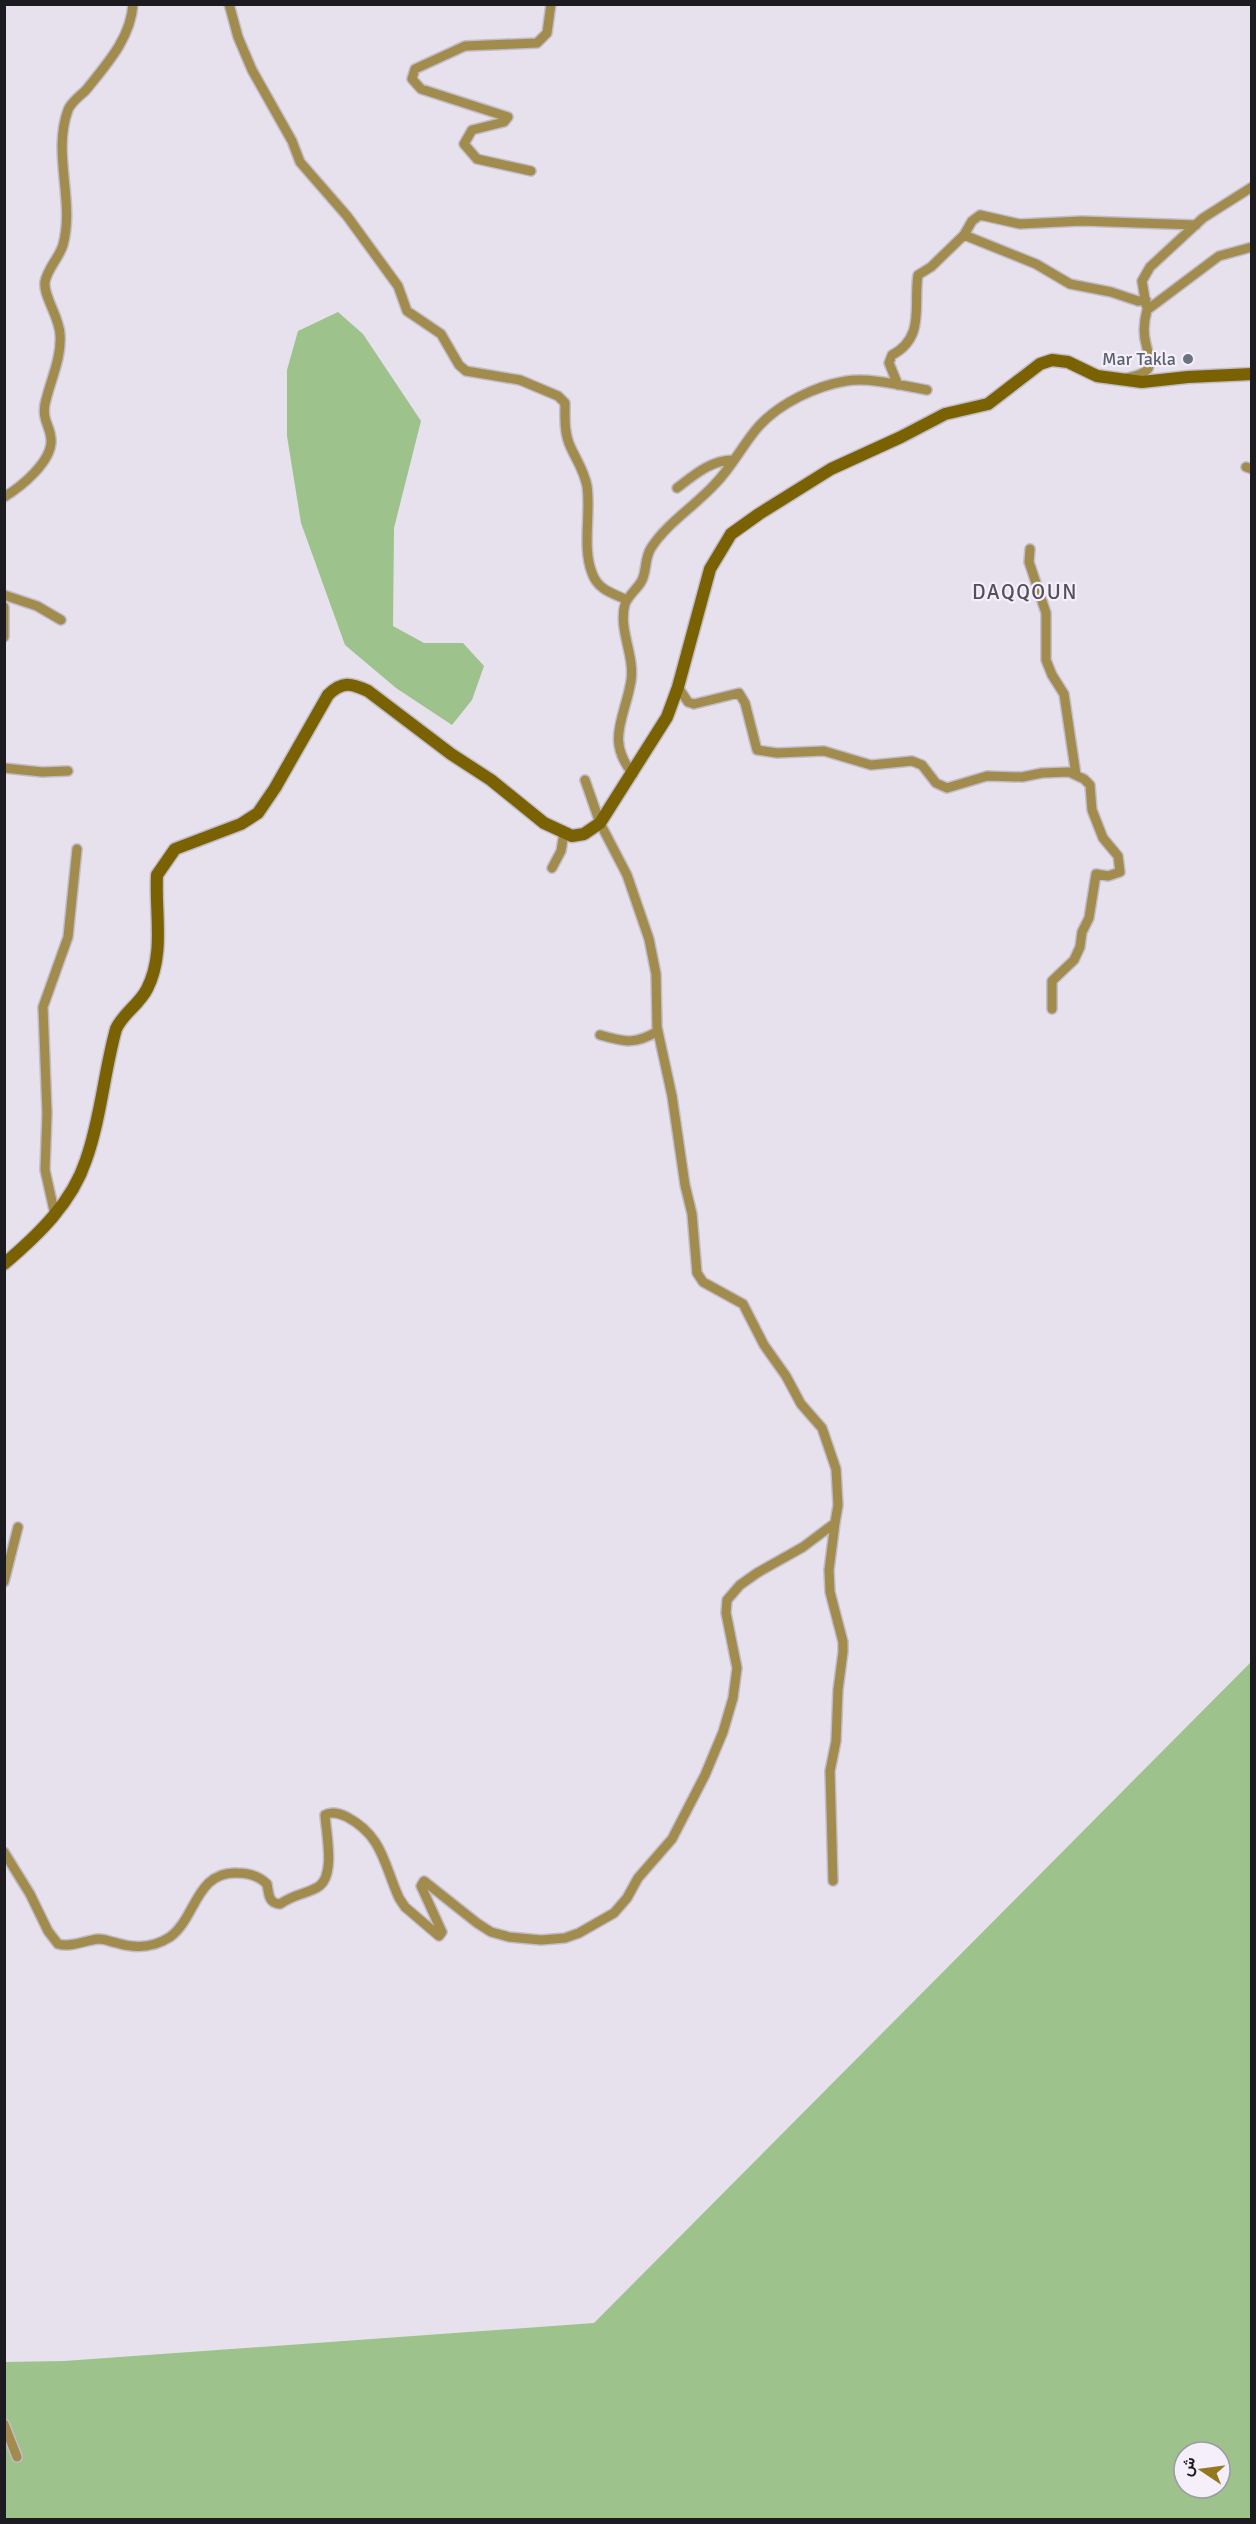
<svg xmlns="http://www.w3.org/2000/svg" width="1256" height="2524" font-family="Signika,Vazirmatn,sans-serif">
  <rect width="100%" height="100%" fill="#e6e1ed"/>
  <!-- green -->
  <path fill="#9ec28c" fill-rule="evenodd" d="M338,312L363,334L421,421L394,528L393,626L424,643H463L484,666L472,700L452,725L396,688L345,645L301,523L287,436V370L298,331Z
    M1251,1662V2519H5L4,2362L64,2361L594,2323ZM1184,2452H1220V2488H1184Z"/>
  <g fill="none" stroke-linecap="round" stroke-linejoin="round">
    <!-- minor casing -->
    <g stroke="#c2bdc8" stroke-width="12">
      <path id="minor" d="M229,4L238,37L252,70L292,141L300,162L347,216L398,286L407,311L441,334L459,365L466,371L520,380L558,396L565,403C565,419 564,434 571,448C577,461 584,471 587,486C591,513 582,548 592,573C598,590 612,593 627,600
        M531,171L477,159L464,144L472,130L504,122L508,117L421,89L412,79L415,69L465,46L537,43L547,33L551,4
        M1146,300L1138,301L1111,292L1070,284L1036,264L964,235L972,221L980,215L1020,224L1082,221L1196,225
        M1146,305L1142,281L1150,267L1203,218L1252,187
        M1127,378C1155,372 1151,366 1146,344C1143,333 1144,321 1147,310L1219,256L1252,247
        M898,385L889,363L892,355C926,337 913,305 918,275L931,267L964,235
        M1246,467L1252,469
        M677,488C694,475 711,460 733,460
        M4,497C21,487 53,461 51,439C50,425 42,421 45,404C50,381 62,358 60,334C59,316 43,296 45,282C47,269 59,258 63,245C75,201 52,154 68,110C71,102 80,96 86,90C106,65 131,38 133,4
        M1030,549L1029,562L1046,613V660L1052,675L1064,694L1076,775
        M4,595L37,606L61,620
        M4,607V637
        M678,687L688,702L694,704L739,693L745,703L757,750L777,753L824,751L871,765L912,761L922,765L936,783L947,788L987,776L1022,777L1042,773L1069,772L1084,779L1090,785L1092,810L1103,838L1118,856L1120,872L1108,876L1096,874L1089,918L1082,932L1080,947L1074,960L1052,981V1009
        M4,768L42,772L68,771
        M633,774C605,740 625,718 631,681C635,655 618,630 625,604C628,596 636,590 641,582C647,573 644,559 651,548C667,523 695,506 715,484C732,467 743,444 759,426C780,403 816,386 846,381C869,377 905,386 927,390
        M552,868L561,851L564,833
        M600,1035C624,1042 635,1045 658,1031
        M55,1215L45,1170L47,1113L43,1007L68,937L77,849
        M4,1582L18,1527
        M4,1852L30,1894L48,1931L58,1944C71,1948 85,1940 99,1939C105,1939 111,1942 117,1943C136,1949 153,1948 170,1937C196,1918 196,1871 237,1873C248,1873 259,1876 267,1884C269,1894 268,1903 280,1904C296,1893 304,1895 318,1887C336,1876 326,1833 325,1815C332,1811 339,1813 347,1817C383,1836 384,1865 399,1898L405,1907L439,1936L442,1932L421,1886L424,1881L477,1923L491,1932L509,1937L541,1940L565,1938L579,1933L614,1913L627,1898L638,1878L672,1839L705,1775L723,1732L733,1698L737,1668L726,1613L727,1600L740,1585L757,1573L803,1547L835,1523L838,1505L836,1469L822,1428L801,1404L786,1376L764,1345L743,1304L703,1282L697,1273L692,1214L685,1185L672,1096L657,1027L656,974L649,939L627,875L600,823L585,780
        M833,1881L830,1771L836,1741L838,1690L843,1652V1642L830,1592L829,1570L835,1523
        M4,2424L17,2457"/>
    </g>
    <!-- secondary casing -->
    <g stroke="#c2bdc8" stroke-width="15">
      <path id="secondary" d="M4,1264C38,1235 72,1203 86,1160C101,1118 104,1072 116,1029C123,1013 139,1005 147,989C165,954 155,914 157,875L175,849L241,824L258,813L275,788L328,695C342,681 351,683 368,691L451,754L491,780L544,823L572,836L584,834L600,823L667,717L678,687L710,569L731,534L759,514L831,469L901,437L945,414L988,404L1040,364L1052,360L1068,362L1097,376L1142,382L1188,377L1252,374"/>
    </g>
    <!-- minor -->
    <use href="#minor" stroke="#a18c4e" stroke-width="9"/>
    <!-- secondary -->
    <use href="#secondary" stroke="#7a6202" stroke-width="12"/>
  </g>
  <!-- markers -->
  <circle fill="#6b7280" stroke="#f4effb" stroke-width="2" cx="1188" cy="359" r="6"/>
  <g text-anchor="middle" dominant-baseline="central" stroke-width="4.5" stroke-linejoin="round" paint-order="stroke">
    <!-- worship labels -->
    <g font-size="18" fill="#5b616d" stroke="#f4effb" text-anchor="end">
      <text x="1176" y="359">Mar Takla</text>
    </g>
    <!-- quarter labels -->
    <g font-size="21" letter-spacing="1.5" fill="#54505a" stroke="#f4effb">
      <text x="1025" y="592">DAQQOUN</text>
    </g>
  </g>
  <!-- border -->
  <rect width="1256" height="2524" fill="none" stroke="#1c1b1f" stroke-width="12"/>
  <!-- north arrow -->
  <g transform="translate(1202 2470) rotate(283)"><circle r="28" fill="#f4effb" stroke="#9e9aa3" stroke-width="1.5"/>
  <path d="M0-4.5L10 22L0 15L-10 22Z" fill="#94781f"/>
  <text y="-9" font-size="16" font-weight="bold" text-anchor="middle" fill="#1c1b1f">ش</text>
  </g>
</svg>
